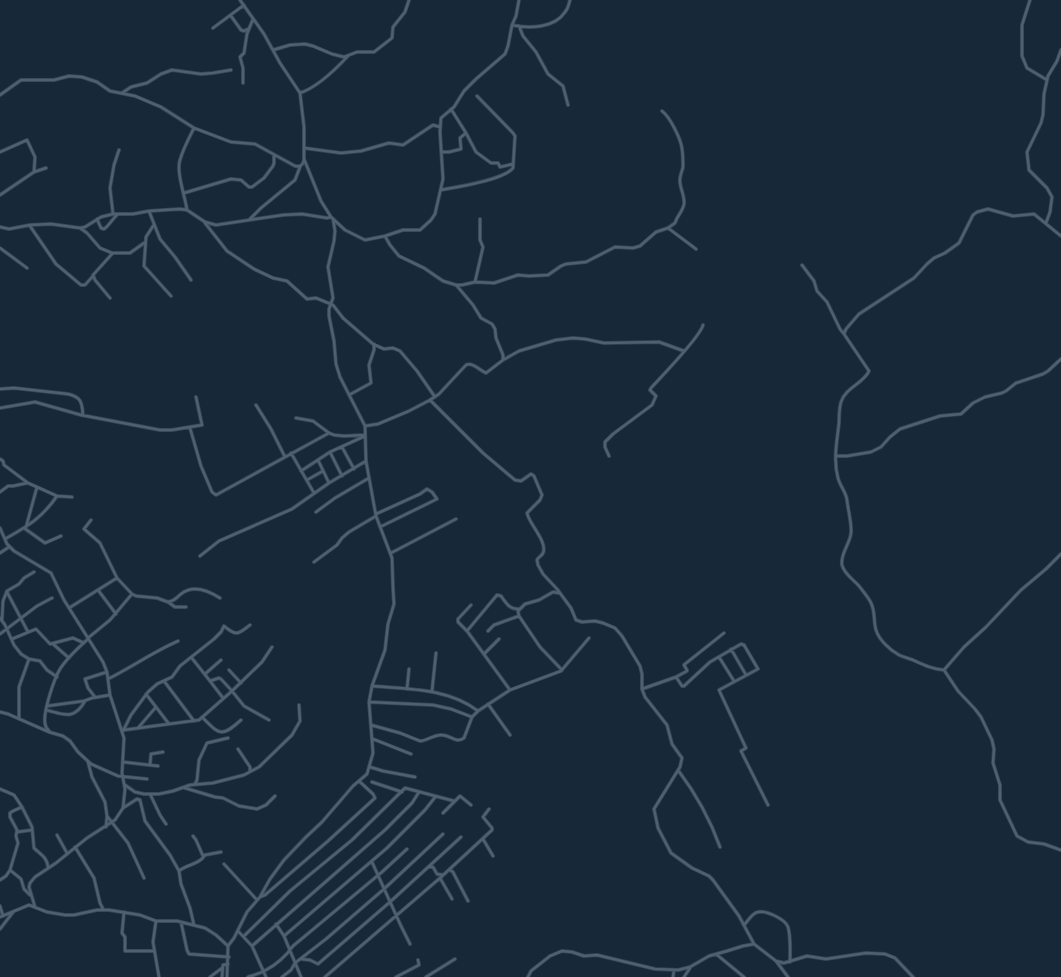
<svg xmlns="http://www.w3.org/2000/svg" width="1061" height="977" font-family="'PT Sans',sans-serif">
  <rect width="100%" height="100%" fill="#172938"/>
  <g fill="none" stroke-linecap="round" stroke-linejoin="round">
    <!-- minor casing -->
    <g stroke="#364551" stroke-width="4">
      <path id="minor" d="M240,0L264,34L280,63L300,93L304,127V159L321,201L331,217L345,230L365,240L385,236L403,230H420L431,220L435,214L443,179L440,132L441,118L454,107L464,91L476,79L505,54L508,46L512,25L516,16L519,0
        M1030,0L1022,25V56L1027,68L1047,80
        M231,16L241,30L244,31L248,29
        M512,25C529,29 555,28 565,12C568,9 569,4 570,0
        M519,26L523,36L536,52L548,74L563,86L568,105
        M213,28L244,5
        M273,50L290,45L305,44L313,46L332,54L344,57L357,52H374L392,38L393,27L405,12L409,0
        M243,83V68L240,57L244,53L247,34L253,19
        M122,93L131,87L147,83L161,74L172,70L201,74L213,73L231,70
        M300,93C318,87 335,70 348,56
        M0,95L21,80H54L69,76L82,77L97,82L110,91L135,96L161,107L194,128L231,142L255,144L295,166C301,167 303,165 304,160
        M451,109L466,133L476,152L491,163H498L500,167L513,164
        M662,111C670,117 681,139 682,149C683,154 683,161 683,167C682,172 680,175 680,179C679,187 685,195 684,204C683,211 677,216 675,223L668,228
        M304,148L341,153L361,151L389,143L403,145L433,125L440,127
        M0,152L27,140L35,157L34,172
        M441,152H449L461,149L460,138L466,133
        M441,190C457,187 504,180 513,168L515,136L513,133L477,96
        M184,193L231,179L241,180L249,187H252L264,178L273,166L274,163V155
        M0,195L34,172L46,168
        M187,210C185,196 176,172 180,160C183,149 189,138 194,128
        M149,211L160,239L175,257L191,280
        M113,214L110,188L114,165L119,150
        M97,219L101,228L104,229C108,227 113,218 118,214
        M250,219L261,208L295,180L300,167
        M205,223L227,251L254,269L273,278L287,281L307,299L316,298L333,305L343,318L373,344L384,349L393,348L400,351L417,371L435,397
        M1046,223L1050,212L1052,197L1047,188L1029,170L1027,152L1041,123L1043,115L1044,94L1048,76L1057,61L1061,50
        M30,226L56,264L81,285H85L93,276
        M153,226L146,237L144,266L171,296
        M0,227L9,229L30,225L51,224L80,228L85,227L101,217L113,214H133L149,211L180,209L187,210L205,222L216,225L283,215L302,214L327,218L331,217
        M80,228L87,233L100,248L112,253H130L144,243
        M385,236L390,245L399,256L424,268L443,281L456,285H462L475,282L494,283L518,275L529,276L548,275L561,266L566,264L586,262L615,247L633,248L640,246L656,232L668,228L696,249
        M0,248L27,268
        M802,265L814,281L817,291L827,302L840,329L844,334
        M475,282L483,247L480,240V219
        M110,298L95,280L93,275L112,254
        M503,360L519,351L556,340L573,338L585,339L604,343L659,342L684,351
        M0,389L14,388L68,394C81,397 82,402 83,415
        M349,395L371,383L369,365L374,350V344
        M430,400L439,394L466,365C473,362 479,370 486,373L503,360V355L496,338L495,329L492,324L481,318L473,305L457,286
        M256,405L271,429L285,457
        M0,408L35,402L81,415L160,430H172L202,425L196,397
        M296,418L313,421L329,433L334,435L344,436L365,435
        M365,426L378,424L409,411L430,400L483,453L515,480L521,481L531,474L534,476L542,495L540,500L527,513C529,524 548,542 543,553C542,556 538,557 537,560L538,565L543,574L557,589L571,608L576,620L582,622L595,621L603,623L615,628L622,636L640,666L642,674V689L645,697L667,725L672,744L682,758L680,767L654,809L658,828L671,853L692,868L709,876L713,880L739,916L754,944
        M190,428L201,466L212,492L216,495L329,433
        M342,447L354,469
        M330,452L342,476
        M291,453L314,493
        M609,456L605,447V442L613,434L652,405L656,396L650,390L651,388C661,377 701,336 703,325
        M836,456H847L871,452L881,447L890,437L900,429L940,416L961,414L973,403L985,397L1002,393L1006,391L1016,383L1043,374L1048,371L1061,359
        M0,459L3,461L4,465L28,483L37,487L57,496L72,497
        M318,460L329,483
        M301,471L330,452L365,436
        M307,480L323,471
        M0,492L8,486H13L27,483
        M316,512L335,498L369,478
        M376,514L420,494L427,489L432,492L437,499L380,527
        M91,520L84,529L100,543L117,578L132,594L136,596L157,598L168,602L175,607H186
        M26,527L37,487
        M0,528L7,544L14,551L51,573L64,600L103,662L107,672L110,695L124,738L122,773L125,789L123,808L115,820L87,838L56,863L35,877L30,883L29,887L35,907
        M24,528L45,543L61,536
        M5,539C28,526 42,518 57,496
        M0,553L9,547
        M391,553L456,519
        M1061,554L1046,569L1021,590L986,627L964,647L944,670L958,691L975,709L981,717L992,740L994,749L993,763L1000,785V800L1017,836L1028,842L1044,844L1061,850
        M200,556L219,541L292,509L329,483L366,461
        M314,562L337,545L342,538L349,532L376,516
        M98,590L116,614
        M7,592L28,632
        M559,593L553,592L539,600L525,604L518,611L519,616L540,647L562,670
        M168,602C175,601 176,598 181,594C193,584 209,591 220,598
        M471,605L458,619V622L467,631L510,690
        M69,608L117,578
        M0,618L5,625L14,645L21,654L29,659L40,661L47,670L57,677
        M2,620L3,601L7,591L19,584L24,578L34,572
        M467,631L497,595L501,596C506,603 510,610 519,609
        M488,631L494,625L519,616
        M0,634L37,606L52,598
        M88,638L110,620L132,594
        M12,639L36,629L50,644L73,638L84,643
        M53,644L69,658
        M731,649L746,675
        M484,654L499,639
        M191,657L210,681L219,678L221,679L232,691L262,662L272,647
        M719,657L734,681
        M229,670L241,683
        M944,670C932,669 924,665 913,660C908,658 903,657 899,655C890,650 879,640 876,630C873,620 876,611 870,601C867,596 863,591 859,586C854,580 844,574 842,565C840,554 850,544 851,533C852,524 848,510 847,500C846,492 840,486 838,478C833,460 837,441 839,423C839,416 839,409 841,402C845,388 864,383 869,371L844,334L846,329L859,314L914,278L927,264L934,258L945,253L959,243L973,215L977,212L988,209L1013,216L1034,214L1061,236
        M205,674L221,660
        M676,677L682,686H684L710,662L741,644L744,645L758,669L719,690L745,746L746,748L741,751L768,805
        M108,679C132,667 153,652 178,641
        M164,681L194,721
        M210,681L223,698
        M372,686C408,689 448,688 478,711
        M407,689L409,669
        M642,689L676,677L687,671V670L684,665L685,664L724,633
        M432,691L436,653
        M146,694L169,724
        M95,697L88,688L85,679L107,672
        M369,702L433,705L451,709L472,717
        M488,704L510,735
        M47,706L84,701L92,698L110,695
        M46,710C63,714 74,721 85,701
        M0,712L8,714L49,732L63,736L70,741L78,752L91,764L118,776L147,779
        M202,717C220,735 221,738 241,720
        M19,719V687L29,659
        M371,725L400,733L420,741C427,741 435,734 442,735C451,735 456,744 464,738L472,717L478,711L510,690L561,671L589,638
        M138,728L156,707
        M124,730L199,720L232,691L244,706L269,720
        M49,731C47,729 45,726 45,723C43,712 54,679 60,669C67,658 79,647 88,639
        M123,731L131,715L148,692L157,684L172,677L180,666L214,639L221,632L224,626C237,637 238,634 250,625
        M373,739L411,754
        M238,749L250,767V771
        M88,762L92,777L105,802L107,816L106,827
        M123,762L158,766
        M150,765L151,754L163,752
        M370,767L383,771L415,777
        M678,770C696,794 710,819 720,847
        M372,782L402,792
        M195,784L197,780L199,760L207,743L228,738
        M125,785L135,792L144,794H159L173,791L190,785L213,783L244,775L259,767L292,735L300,721L299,705
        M185,788L215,797L223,798L239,806L257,809L266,805L275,796
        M0,789L14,795L22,807L32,827L34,848C41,855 47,857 48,867
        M150,794L160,815L166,824
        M123,808L137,799L140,800L145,821L170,855L179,871L181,884L190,908L194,925
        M443,813L460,796L471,805
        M107,816L128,843L144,878
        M17,832L32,830
        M57,835L67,853
        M193,836L196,840L203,856
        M483,839L493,856
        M75,847L94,878L100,903L103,909
        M372,862L401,926L410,944
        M224,864L257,900
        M429,867H433L437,874L443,875
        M10,870L21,879L24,889L30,895
        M450,870L453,872L455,876L468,901
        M179,871C187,864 199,865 205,855L221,852
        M440,878L452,899
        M0,880L6,876L10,870L18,843L16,836L17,830L10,817V813L13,811L22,807
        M260,897L265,895L328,841L375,798L373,794L359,781
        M0,906L3,916
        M124,912L122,933L125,937V951H154
        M0,917L29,905L47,912L65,915H74L97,910H109L140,915L156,921H177L205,928L216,935L228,946L227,977
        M156,921L153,942L159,977
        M181,922L187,950L189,954L229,957
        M276,924L284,936L301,977
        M744,925C748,921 752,913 758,912C766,910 785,919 788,927C791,937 790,951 790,962
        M0,929L14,911
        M238,931L252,946L266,977
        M244,936L290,891L352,840L405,788L454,801
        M284,936L387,848L425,810L436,796
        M228,946L234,938L247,912L260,897L270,879L284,860L306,837L322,822L353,786L367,774L373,753L369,702L372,686L385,650L388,624L394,604L393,588L392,558L376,516L366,461L365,426L340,377L336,364L334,341L329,316V309L333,298L328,267L334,241L335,231L333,219
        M252,946L385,830L412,803L419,792
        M716,954L744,977
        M301,959L310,960L318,964L390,902L461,837
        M776,961L788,977
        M210,977L222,968
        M222,977L223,965L228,964
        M248,977C254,975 261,973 266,970C276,965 287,955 293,946L382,872L407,849
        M282,977L291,970L295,963L326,939L384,889L443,834
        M325,977L440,878L492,830V828L483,817L489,809
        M396,977L419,965L418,960
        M426,977L455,959
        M528,977L531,971L550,956L562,951L572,952L584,956L597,955L655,969L678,970L690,967L709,956L727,951L743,946L754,944L776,961L784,963L807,956L826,959L866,953L885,954L895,958L913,977
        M673,977L674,970
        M684,977L690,968"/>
    </g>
    <!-- minor -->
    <use href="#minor" stroke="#4d6172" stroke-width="2.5"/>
  </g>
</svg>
